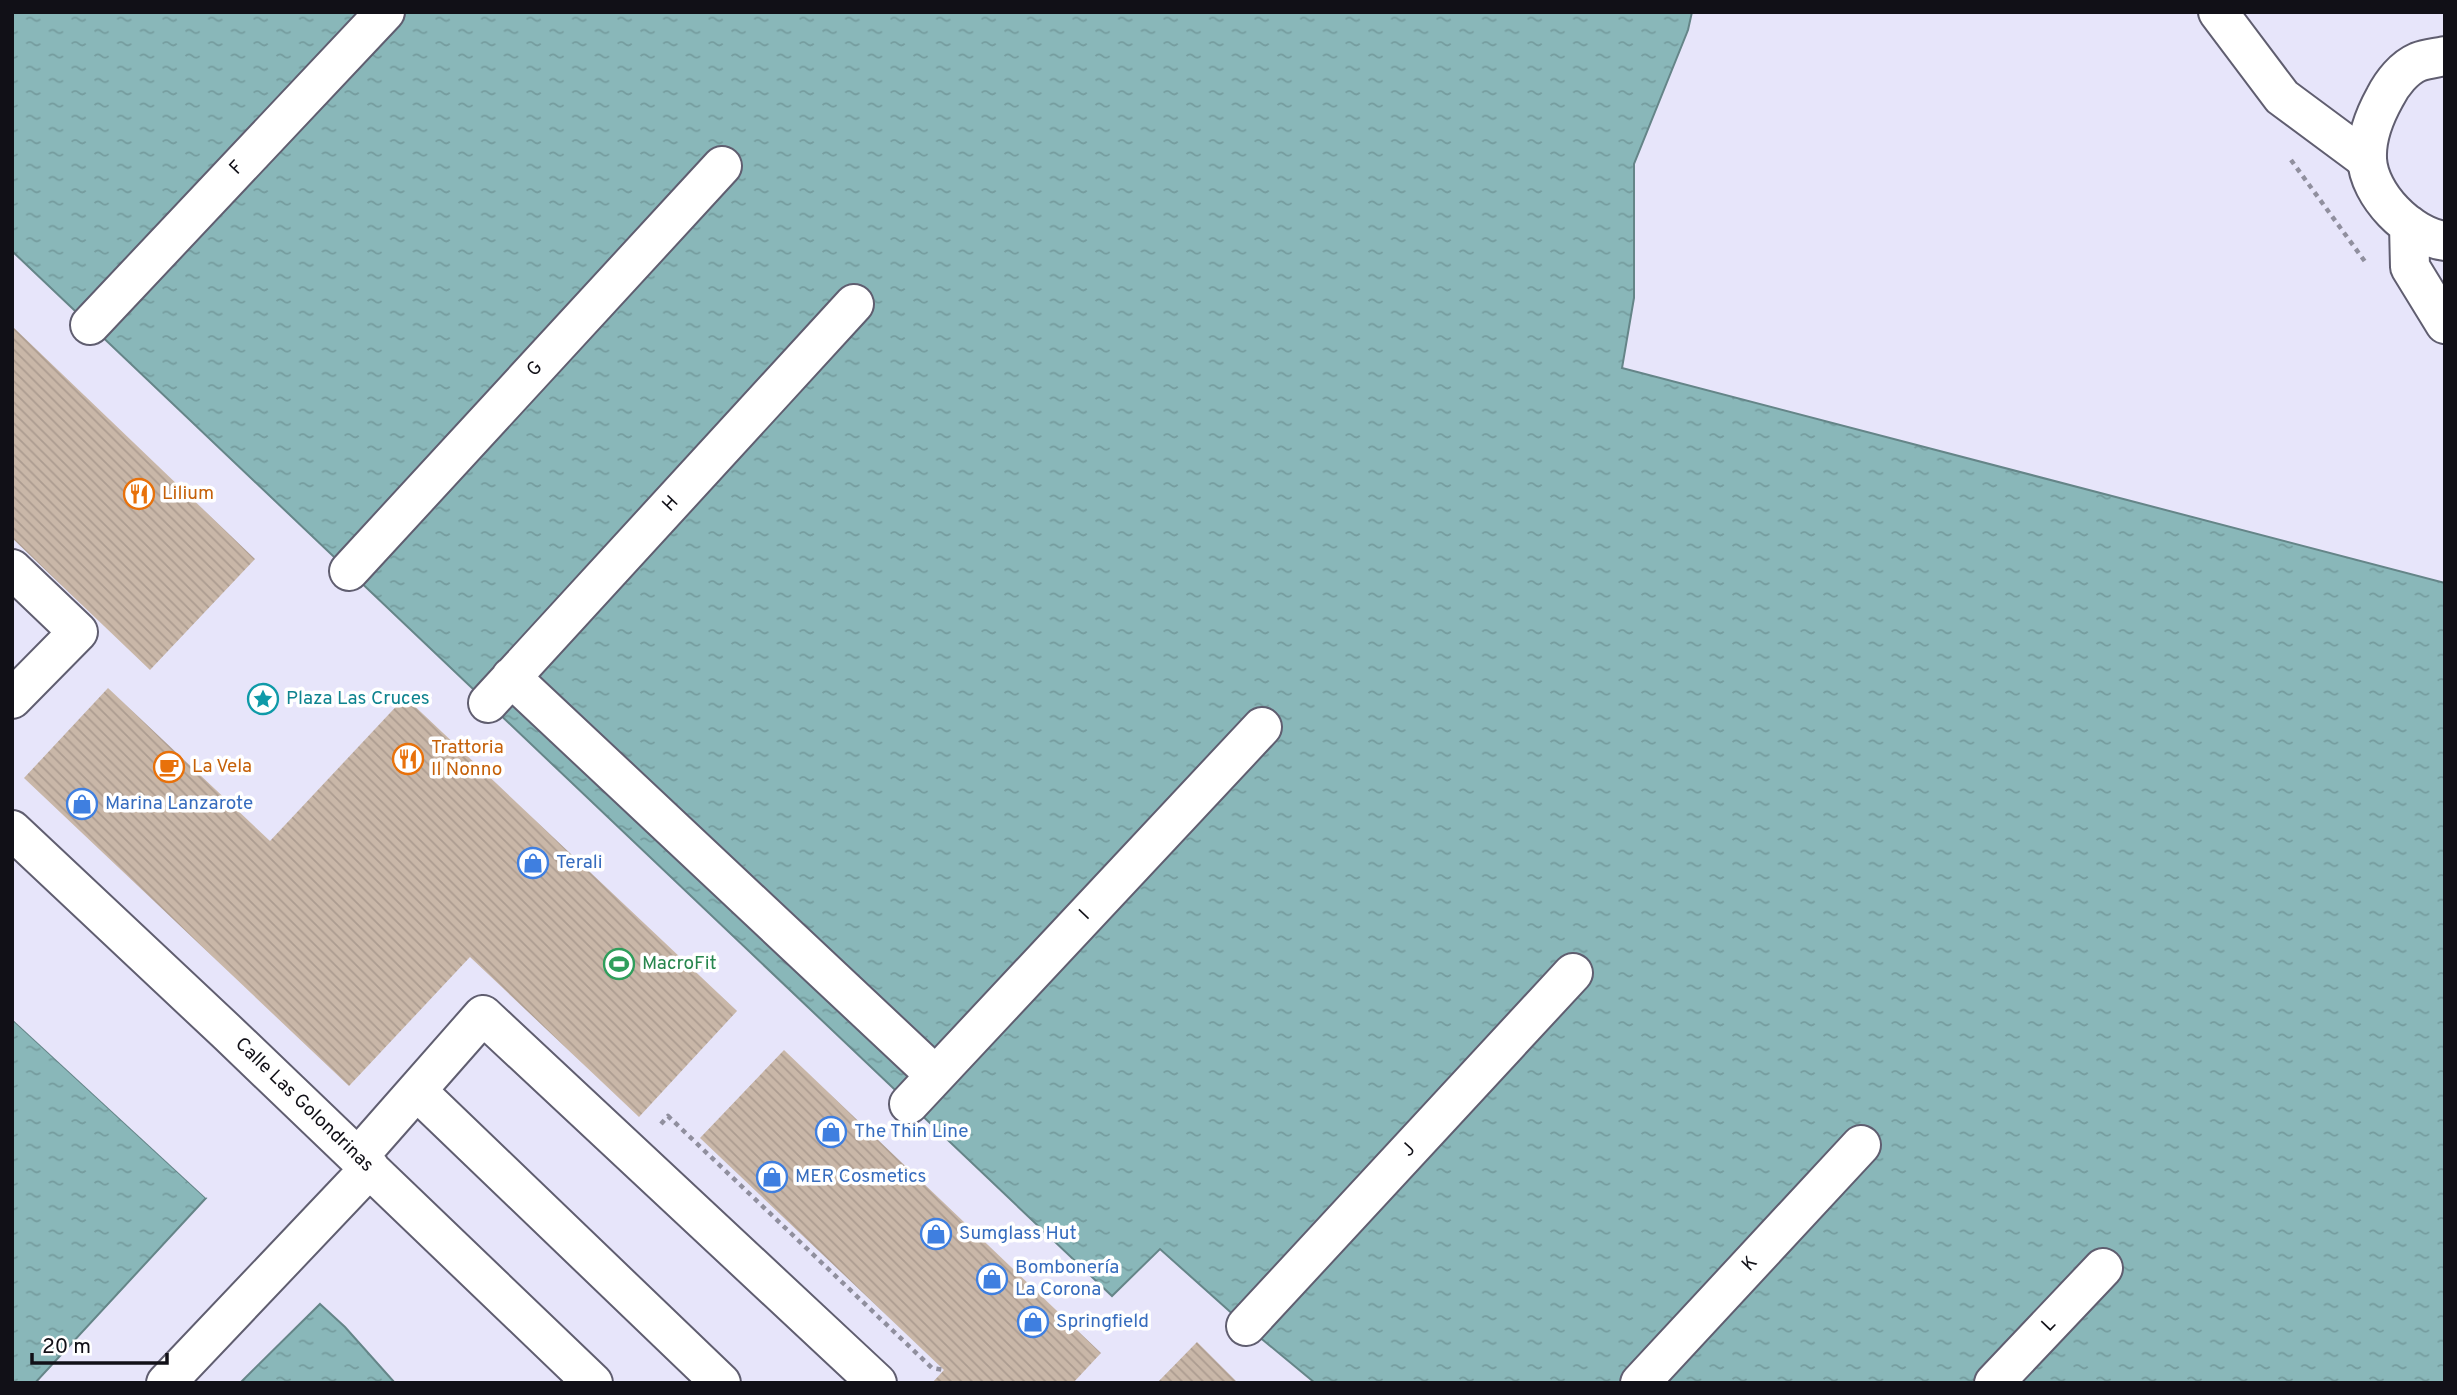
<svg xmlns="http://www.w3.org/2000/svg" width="2457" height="1395" font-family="Overpass,sans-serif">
  <defs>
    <pattern id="water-ripples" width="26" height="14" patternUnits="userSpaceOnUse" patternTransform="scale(1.75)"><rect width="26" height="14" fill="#89b7b9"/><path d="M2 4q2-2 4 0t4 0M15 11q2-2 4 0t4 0" fill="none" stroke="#759c9e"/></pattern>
    <pattern id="building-back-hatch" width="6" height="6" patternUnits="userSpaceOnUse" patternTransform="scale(1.75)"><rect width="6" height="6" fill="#c9b7a8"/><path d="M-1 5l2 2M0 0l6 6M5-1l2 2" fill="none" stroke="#ac9c90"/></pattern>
  </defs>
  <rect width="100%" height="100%" fill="#e7e5fa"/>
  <!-- water -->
  <path fill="url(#water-ripples)" stroke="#658588" stroke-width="2" d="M12,12H1692L1688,30L1634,164V298L1622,368L2445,583V1383H1315L1246,1326L1160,1249L1112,1296L12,251Z
    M12,1019L206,1198L35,1383H12Z
    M320,1304L345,1327L395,1383H240Z"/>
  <!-- pier -->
  <path fill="#e7e5fa" d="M12,1015L15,1016L208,1196L206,1198L12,1019Z"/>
  <!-- building -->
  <path fill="url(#building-back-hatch)" d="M12,326L255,559L150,670L12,538Z
    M108,688L270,841L405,697L737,1011L639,1117L470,957L349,1086L24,778Z
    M784,1050L1101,1353L1073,1383H932L944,1370L700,1138Z
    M1197,1342L1238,1383H1157Z"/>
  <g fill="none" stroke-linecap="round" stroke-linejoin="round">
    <!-- minor casing -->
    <g stroke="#605e70" stroke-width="42">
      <path id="minor" d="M2218,12L2282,97L2367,160
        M90,325L385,12
        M12,569L78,632L12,699
        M349,571L722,166
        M511,677L935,1075
        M488,703L854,304
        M12,830L228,1033L593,1383
        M417,1091L721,1383
        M909,1104L1262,727
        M358,1157L483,1015L877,1383
        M1246,1326L1573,973
        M166,1383L370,1168
        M1640,1383L1861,1145
        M1994,1383L2103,1268"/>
    </g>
    <!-- major casing -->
    <g stroke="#605e70" stroke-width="42">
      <path id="major" d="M2445,56C2436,58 2426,59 2418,62C2404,68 2392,83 2385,97C2375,115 2366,137 2367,159C2369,195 2409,236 2445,241
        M2409,225L2410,267L2445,324"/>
    </g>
    <!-- path -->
    <path stroke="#908f9e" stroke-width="4.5" stroke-dasharray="5 5" stroke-linecap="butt" d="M2291,160L2366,263
      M661,1124L668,1116L932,1368L944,1370"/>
    <!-- minor -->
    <use href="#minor" stroke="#fff" stroke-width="38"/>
    <!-- major -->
    <use href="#major" stroke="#fff" stroke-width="38"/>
  </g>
  <!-- icons -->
  <defs>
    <g id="restaurant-ring" transform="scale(1.575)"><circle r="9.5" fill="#fff" stroke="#e8710a" stroke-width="1.5"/><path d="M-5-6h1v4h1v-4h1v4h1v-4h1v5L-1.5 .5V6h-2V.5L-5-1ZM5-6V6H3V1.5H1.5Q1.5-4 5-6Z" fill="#e8710a"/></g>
    <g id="sight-ring" transform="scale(1.575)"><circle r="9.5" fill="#fff" stroke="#0f9aa8" stroke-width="1.5"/><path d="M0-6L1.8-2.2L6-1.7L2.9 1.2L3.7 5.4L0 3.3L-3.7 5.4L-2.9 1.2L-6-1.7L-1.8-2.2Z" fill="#0f9aa8"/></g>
    <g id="cafe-ring" transform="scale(1.575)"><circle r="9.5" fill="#fff" stroke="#e8710a" stroke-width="1.5"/><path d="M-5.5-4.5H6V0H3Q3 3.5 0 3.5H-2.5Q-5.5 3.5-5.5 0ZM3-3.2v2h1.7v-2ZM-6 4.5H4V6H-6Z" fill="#e8710a"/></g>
    <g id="shop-ring" transform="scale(1.575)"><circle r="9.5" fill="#fff" stroke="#3f7fe0" stroke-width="1.5"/><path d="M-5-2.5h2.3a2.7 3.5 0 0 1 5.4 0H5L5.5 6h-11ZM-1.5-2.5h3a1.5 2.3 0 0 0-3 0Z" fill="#3f7fe0"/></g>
    <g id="stadium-ring" transform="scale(1.575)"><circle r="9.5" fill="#fff" stroke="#2e9e5b" stroke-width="1.5"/><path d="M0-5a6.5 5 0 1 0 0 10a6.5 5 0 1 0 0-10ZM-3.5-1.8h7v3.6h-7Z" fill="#2e9e5b"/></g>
  </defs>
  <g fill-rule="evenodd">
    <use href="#restaurant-ring" x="139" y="494"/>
    <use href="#sight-ring" x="263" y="699"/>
    <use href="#restaurant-ring" x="408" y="759"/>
    <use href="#cafe-ring" x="169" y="767"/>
    <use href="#shop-ring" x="82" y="804"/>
    <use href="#shop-ring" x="533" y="863"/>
    <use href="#stadium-ring" x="619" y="964"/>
    <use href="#shop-ring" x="831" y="1132"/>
    <use href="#shop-ring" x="772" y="1177"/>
    <use href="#shop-ring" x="936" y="1234"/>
    <use href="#shop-ring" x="992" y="1279"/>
    <use href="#shop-ring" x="1033" y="1322"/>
  </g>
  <g text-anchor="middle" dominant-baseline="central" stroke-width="7" stroke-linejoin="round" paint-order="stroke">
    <!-- street labels -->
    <g font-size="19" fill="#111017" stroke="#fff">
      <text transform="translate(237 168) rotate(-47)">F</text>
      <text transform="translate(535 369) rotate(-47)">G</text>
      <text transform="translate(671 504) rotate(-47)">H</text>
      <text transform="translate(1085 915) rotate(-47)">I</text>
      <text transform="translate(304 1105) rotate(44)">Calle Las Golondrinas</text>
      <text transform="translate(1409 1150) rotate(-47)">J</text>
      <text transform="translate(1750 1264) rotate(-47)">K</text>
      <text transform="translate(2049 1325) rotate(-46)">L</text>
    </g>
    <!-- food labels -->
    <g font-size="19" fill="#c56008" stroke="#fff" text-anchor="start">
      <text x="162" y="494">Lilium</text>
      <text x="431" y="748">Trattoria<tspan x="431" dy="22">Il Nonno</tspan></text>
      <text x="192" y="767">La Vela</text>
    </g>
    <!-- culture labels -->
    <g font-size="19" fill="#0d838f" stroke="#fff" text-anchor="start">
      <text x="286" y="699">Plaza Las Cruces</text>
    </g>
    <!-- shop labels -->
    <g font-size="19" fill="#366cbe" stroke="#fff" text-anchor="start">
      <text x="105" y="804">Marina Lanzarote</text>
      <text x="556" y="863">Terali</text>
      <text x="854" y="1132">The Thin Line</text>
      <text x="795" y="1177">MER Cosmetics</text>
      <text x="959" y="1234">Sumglass Hut</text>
      <text x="1015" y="1268">Bombonería<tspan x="1015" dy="22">La Corona</tspan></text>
      <text x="1056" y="1322">Springfield</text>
    </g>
    <!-- leisure labels -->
    <g font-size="19" fill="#27864d" stroke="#fff" text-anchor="start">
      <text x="642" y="964">MacroFit</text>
    </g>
  </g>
  <!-- border -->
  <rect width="2457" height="1395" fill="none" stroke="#111017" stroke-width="28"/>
  <!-- scale -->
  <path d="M32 1353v10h135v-10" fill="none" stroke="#111017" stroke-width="3.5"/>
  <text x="42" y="1353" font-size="21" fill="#111017" stroke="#ffffff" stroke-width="5" paint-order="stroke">20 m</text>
</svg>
